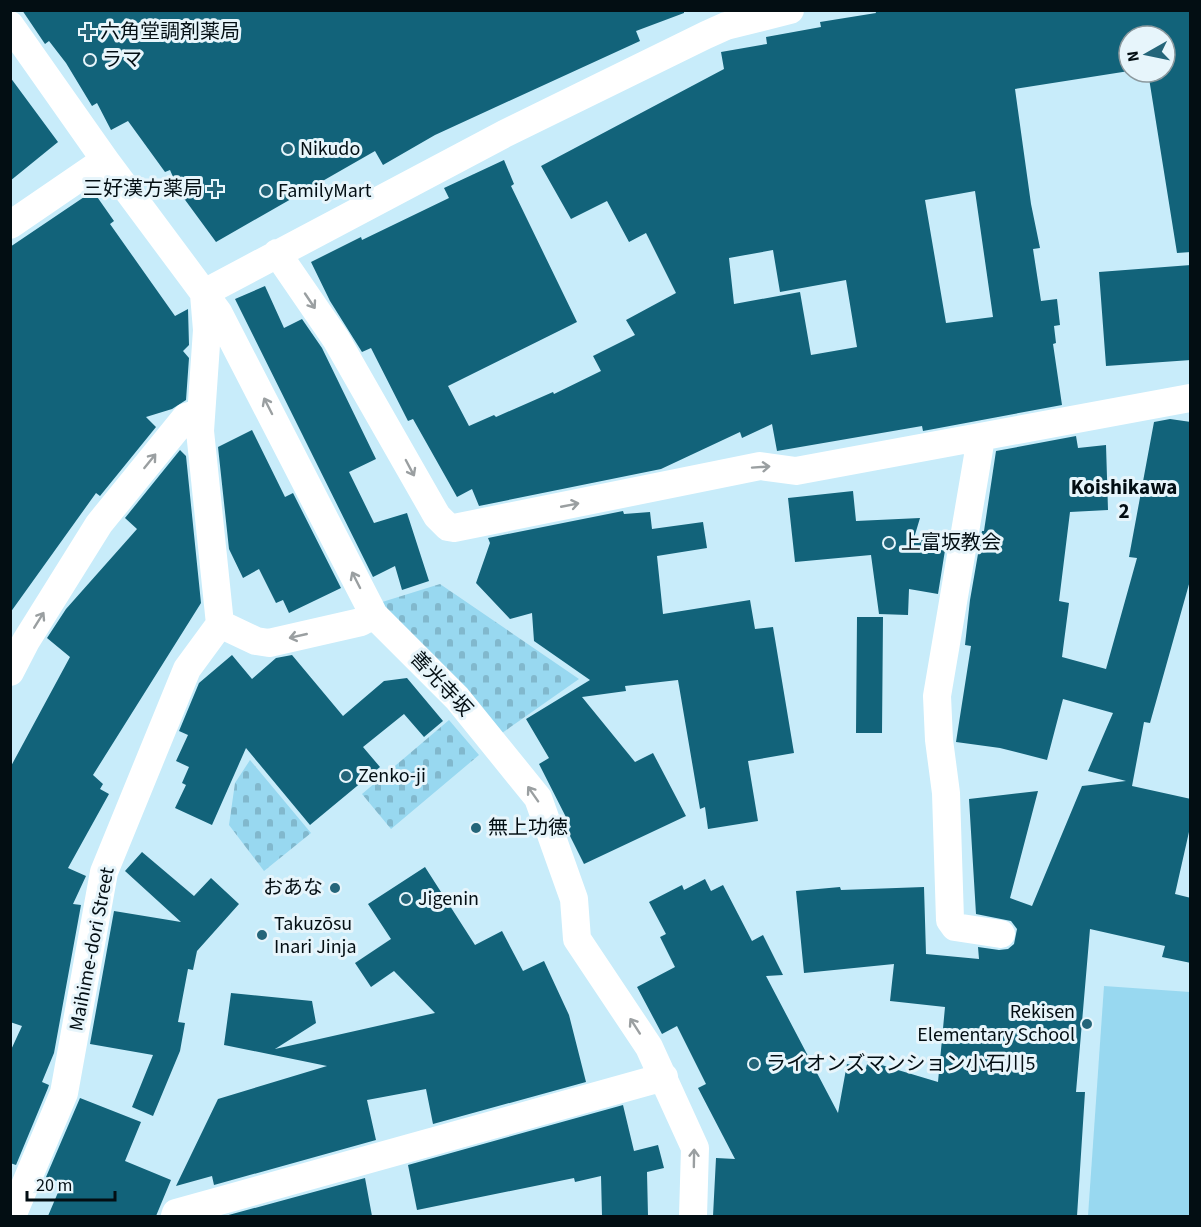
<svg xmlns="http://www.w3.org/2000/svg" width="1201" height="1227" font-family="'Source Sans 3','Noto Sans JP',sans-serif">
  <defs>
    <pattern id="cemetery-stones" width="16" height="16" patternUnits="userSpaceOnUse" patternTransform="scale(1.5)"><rect width="16" height="16" fill="#98d8f0"/><path d="M2 7V4a2 2 0 0 1 4 0v3zM10 15v-3a2 2 0 0 1 4 0v3z" fill="#81b8cd"/></pattern>
  </defs>
  <rect width="100%" height="100%" fill="#c8ecfa"/>
  <!-- cemetery -->
  <path fill="url(#cemetery-stones)" d="M440,584L579,679L502,733L379,603Z
    M449,720L479,755L391,829L362,794Z
    M250,760L311,833L264,871L229,825L235,783Z"/>
  <!-- park -->
  <path fill="#98d8f0" d="M1104,986L1190,992V1216H1088Z"/>
  <!-- building -->
  <path fill="#12637a" fill-rule="evenodd" d="M22,10H684V13L636,31L640,41L435,135L383,165L375,151L216,242L180,193L170,170L165,172L128,121L111,130L97,103L92,106L66,63L49,41L45,44Z
    M875,10H1191V252L1177,253L1148,72H1165V36H1129V71L1015,89L1031,204L1040,248L1033,249L1041,301L1057,299L1060,325L1054,326L1056,343L1053,344L1062,405L923,431L922,426L777,451L772,424L742,438L740,432L661,469L479,506L472,489L457,497L413,419L408,421L371,348L362,352L330,301L311,262L361,237L362,240L449,198L444,188L504,160L514,184L511,186L577,322L448,386L469,426L494,415L496,417L553,392L554,394L601,371L593,356L635,335L626,320L676,293L646,233L629,242L607,201L571,219L541,166L724,69L721,52L767,44L766,37L821,27L820,22L876,13ZM975,191L993,317L946,323L925,200ZM773,250L780,292L846,280L857,347L811,355L800,292L734,304L729,258Z
    M10,77L58,142L10,181Z
    M93,191L114,221L110,224L175,316L188,309L189,345L183,351L189,358L186,400L172,409L146,417L156,427L100,496L96,493L10,613V247Z
    M1191,265V360L1106,366L1099,272Z
    M265,286L284,328L302,319L322,348L376,459L349,472L374,523L407,513L429,581L402,590L395,566L373,577L235,299Z
    M1170,419L1191,422V577L1150,723L1144,722L1132,786L1191,799V823L1175,894L1191,898V963L1162,957L1165,946L1090,929L1076,1092H1085L1077,1216H713L716,1158L735,1159L698,1088L706,1084L677,1026L662,1034L637,987L675,967L660,937L666,934L649,902L682,885L684,890L705,879L711,891L723,885L752,941L763,935L783,975L766,976L838,1113L847,1064L866,1068L868,1061L938,1082L945,1007L890,1001L894,964L804,973L796,891L840,887L841,890L924,887L926,954L979,959L978,947L999,950L1008,949L1014,944L1017,929L1011,921L976,914L969,799L1038,791L1010,898L1032,906L1082,786L1126,781L1088,771L1113,713L1063,699L1047,760L1000,748L956,742L971,646L965,645L970,600L982,531H984L996,451L1076,436L1078,448L1106,445L1108,510L1070,512L1059,601L1069,603L1062,657L1106,669L1137,558L1129,557L1154,422Z
    M252,430L285,497L293,493L341,588L289,613L283,600L276,603L259,569L243,578L229,549L218,447Z
    M180,450L186,456L201,603L93,775L103,784L100,789L109,794L68,868L86,876L73,904L81,905L54,1053L42,1082L49,1085L48,1088L16,1165L10,1163V1052L22,1026L10,1022V768L70,657L47,638L66,609L137,529L125,518Z
    M853,491L856,521L920,518L914,538L946,544L938,594L909,589L908,615L879,614L871,555L795,562L788,498Z
    M623,511L624,514L650,512L652,529L703,522L707,548L657,556L663,614L750,600L755,629L773,627L794,753L748,761L758,821L708,829L705,807L700,809L678,680L625,686L626,691L582,697L635,762L653,753L686,816L584,864L567,830L571,827L539,764L549,758L526,719L590,680L534,641L532,613L510,619L476,583L490,543L488,538Z
    M857,617H883L882,733H856Z
    M232,655L252,679L276,658L292,655L343,716L384,681L407,678L443,721L424,737L404,714L363,747L380,767L310,825L246,748L212,825L175,808L186,785L182,783L189,767L176,761L188,735L179,731L199,683Z
    M142,852L194,896L211,878L239,904L197,951L193,970L188,969L178,1022L185,1023L180,1051L153,1116L132,1107L153,1055L90,1044L114,911L181,922L125,871Z
    M425,867L475,945L502,931L523,971L544,961L569,1015L586,1082L433,1124L426,1089L367,1100L376,1140L214,1185L212,1176L176,1186L218,1099L327,1066L224,1045L231,993L312,1001L316,1023L275,1049L435,1013L394,971L371,987L355,963L391,939L368,904Z
    M80,1098L141,1122L125,1161L171,1180L156,1216H48L62,1183L46,1177Z
    M623,1105L634,1151L658,1145L664,1168L647,1172L648,1216H602L601,1176L575,1182L574,1178L417,1210L408,1165Z
    M365,1178L372,1216H225Z"/>
  <g fill="none" stroke-linecap="round" stroke-linejoin="round">
    <!-- minor -->
    <path stroke="#fff" stroke-width="28" d="M10,25L105,160L218,312L374,615L457,698L538,798L574,899L577,939L649,1047L695,1148L693,1216
      M10,225L105,160
      M277,253L336,339L437,516L448,527L454,528L760,466L796,471L1190,398
      M204,293L504,134L706,35L726,26L790,10
      M204,294L207,330L200,431L220,624
      M981,438L937,696L939,740L946,793L950,920L955,927L1001,934
      M220,624L256,641L269,643L361,622L374,615
      M10,672L26,641L99,524L186,417L200,413
      M12,1216L64,1093L104,872L187,669L220,624
      M175,1216L176,1213L664,1077"/>
  </g>
  <!-- one-way arrows -->
  <defs><path id="oneway-shaft" d="M-6 0H5M1.5-3L5.5 0L1.5 3" fill="none" stroke-width="1.6" stroke-linecap="round" stroke-linejoin="round" transform="scale(1.5)"/></defs>
  <g stroke="#9a9fa1">
    <use href="#oneway-shaft" transform="translate(310 301) rotate(56)"/>
    <use href="#oneway-shaft" transform="translate(268 406) rotate(-117)"/>
    <use href="#oneway-shaft" transform="translate(150 461) rotate(-51)"/>
    <use href="#oneway-shaft" transform="translate(761 467) rotate(-4)"/>
    <use href="#oneway-shaft" transform="translate(410 468) rotate(62)"/>
    <use href="#oneway-shaft" transform="translate(570 505) rotate(-11)"/>
    <use href="#oneway-shaft" transform="translate(356 580) rotate(-117)"/>
    <use href="#oneway-shaft" transform="translate(39 620) rotate(-58)"/>
    <use href="#oneway-shaft" transform="translate(298 636) rotate(167)"/>
    <use href="#oneway-shaft" transform="translate(533 794) rotate(-125)"/>
    <use href="#oneway-shaft" transform="translate(635 1026) rotate(-123)"/>
    <use href="#oneway-shaft" transform="translate(694 1158) rotate(-89)"/>
  </g>
  <!-- markers -->
  <g fill="#246579" stroke="#e7f5fb" stroke-width="2">
    <path d="M85 23h6v6h6v6h-6v6h-6v-6h-6v-6h6z"/>
    <circle cx="90" cy="60" r="6"/>
    <circle cx="288" cy="149" r="6"/>
    <path d="M212 180h6v6h6v6h-6v6h-6v-6h-6v-6h6z"/>
    <circle cx="266" cy="191" r="6"/>
    <circle cx="889" cy="543" r="6"/>
    <circle cx="346" cy="776" r="6"/>
    <circle cx="476" cy="828" r="6"/>
    <circle cx="335" cy="888" r="6"/>
    <circle cx="406" cy="899" r="6"/>
    <circle cx="262" cy="935" r="6"/>
    <circle cx="1087" cy="1024" r="6"/>
    <circle cx="754" cy="1064" r="6"/>
  </g>
  <g text-anchor="middle" dominant-baseline="central" stroke-width="6" stroke-linejoin="round" paint-order="stroke">
    <!-- poi labels -->
    <g font-size="20" fill="#030e13" stroke="#e7f5fb" text-anchor="start">
      <text x="100" y="32">六角堂調剤薬局</text>
      <text x="102" y="60">ラマ</text>
      <text x="300" y="149">Nikudo</text>
      <text x="203" y="189" text-anchor="end">三好漢方薬局</text>
      <text x="278" y="191">FamilyMart</text>
      <text x="901" y="543">上富坂教会</text>
      <text x="358" y="776">Zenko-ji</text>
      <text x="488" y="828">無上功徳</text>
      <text x="323" y="888" text-anchor="end">おあな</text>
      <text x="418" y="899">Jigenin</text>
      <text x="274" y="924">Takuzōsu<tspan x="274" dy="23">Inari Jinja</tspan></text>
      <text x="1075" y="1012" text-anchor="end">Rekisen<tspan x="1075" dy="23">Elementary School</tspan></text>
      <text x="766" y="1064">ライオンズマンション小石川5</text>
    </g>
    <!-- street labels -->
    <g font-size="20" fill="#030e13" stroke="#e7f5fb">
      <text transform="translate(441 684) rotate(47)">善光寺坂</text>
      <text transform="translate(92 949) rotate(-79)">Maihime-dori Street</text>
    </g>
    <!-- neighbourhood labels -->
    <g font-size="21" font-weight="bold" fill="#030e13" stroke="#e7f5fb">
      <text x="1124" y="487">Koishikawa<tspan x="1124" dy="24">2</tspan></text>
    </g>
  </g>
  <!-- border -->
  <rect width="1201" height="1227" fill="none" stroke="#030e13" stroke-width="24"/>
  <!-- north arrow -->
  <g transform="translate(1147 54) rotate(261)"><circle r="28" fill="#e7f5fb" stroke="#8c999e" stroke-width="1.5"/>
  <path d="M0-4.5L10 22L0 15L-10 22Z" fill="#246579"/>
  <text y="-9" font-size="16" font-weight="bold" text-anchor="middle" fill="#030e13">N</text>
  </g>
  <!-- scale -->
  <path d="M27 1191v9h88v-9" fill="none" stroke="#030e13" stroke-width="3"/>
  <text x="36" y="1191" font-size="18" fill="#030e13" stroke="#e7f5fb" stroke-width="4.5" paint-order="stroke">20 m</text>
</svg>
